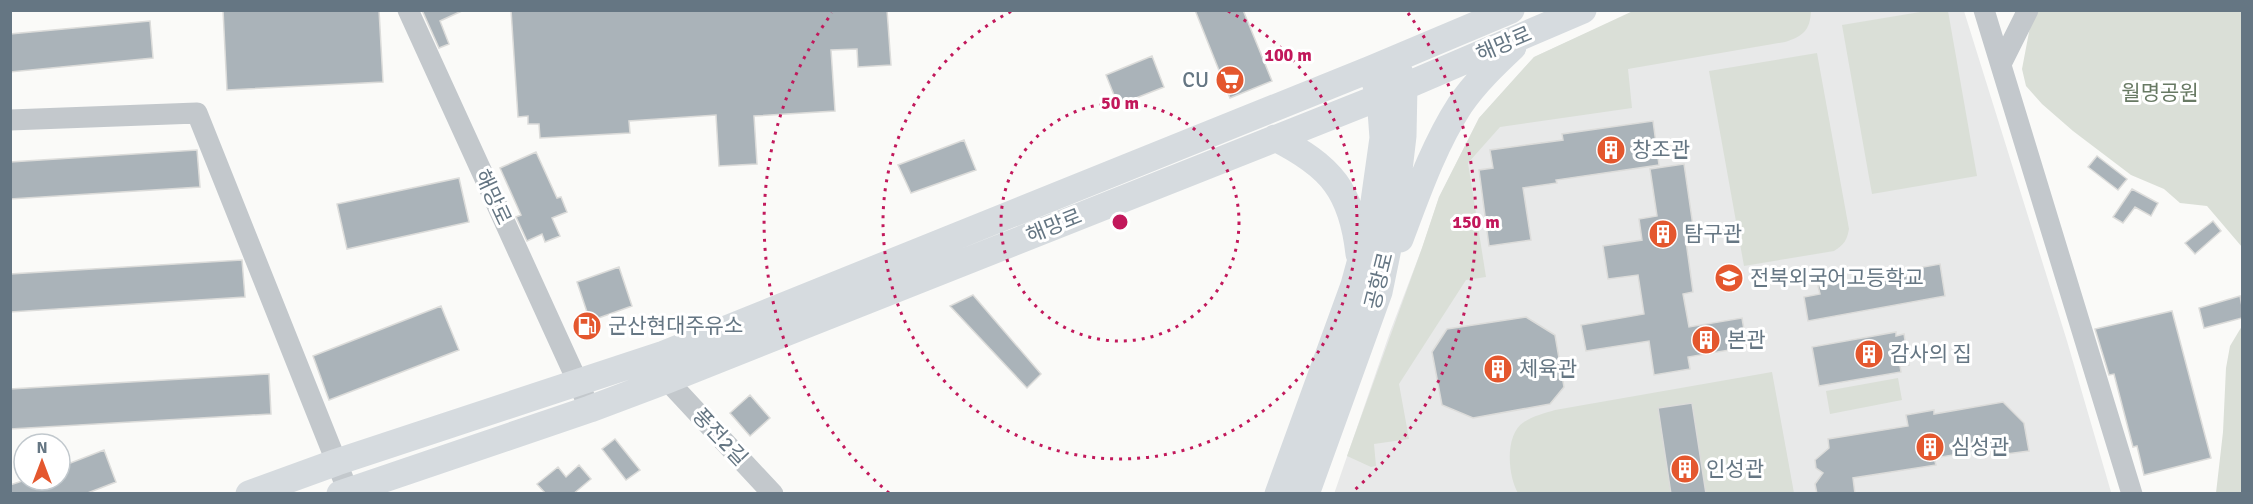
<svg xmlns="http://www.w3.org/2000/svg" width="2253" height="504" font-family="Signika,'Noto Sans KR',sans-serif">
  <rect width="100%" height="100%" fill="#fafaf8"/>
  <!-- built -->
  <path fill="#e8e9e9" d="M1635,11H1964L2067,341L2111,492L1334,494L1390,332L1422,248L1439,197L1479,118L1534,57Z"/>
  <!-- green -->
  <path fill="#dadfd7" d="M1635,10L1811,11C1810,31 1803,36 1785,42L1628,69L1632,108L1500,127L1468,163L1486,277L1466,280L1399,384L1409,439L1374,444L1376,466L1371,467L1347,456L1422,248L1439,197L1479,118L1534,57Z
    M1926,11H1948L1977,176L1872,194L1842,25Z
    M2033,11H2242V247L2207,206L2180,203L2164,189L2131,175L2073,131L2042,104L2026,86L2022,69Z
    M1817,53L1849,229C1847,240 1844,245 1834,251L1744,266L1709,71Z
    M2242,326V493H2216L2223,432L2226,368L2230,346Z
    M1772,372L1794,493H1518C1508,476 1504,435 1524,422C1533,416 1545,413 1555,410Z
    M1898,378L1902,400L1830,414L1826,391Z"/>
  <!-- building -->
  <path fill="#aab3b9" stroke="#dcdcda" stroke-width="1.5" d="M223,10H379L383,82L227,90Z
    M422,10H464L440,21L449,44L439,48Z
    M511,10H887L891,65L858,67L857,49L831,50L835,111L754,116L757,164L719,166L716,115L629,121L630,133L540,138L539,124H528V116L518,117Z
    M1195,10H1243L1272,81L1230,98Z
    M150,21L153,58L10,72V34Z
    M1152,56L1164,87L1118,105L1106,75Z
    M1653,121L1659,165L1556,180L1557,183L1523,188L1531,240L1489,246L1479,170L1493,168L1490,150L1563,140L1562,134Z
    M964,140L976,170L911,193L898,165Z
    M197,150L200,187L10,199V162Z
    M536,152L557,198L561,197L567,212L552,218L560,236L545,242L542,234L527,241L516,217L521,215L500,168Z
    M2097,156L2127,179L2118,190L2088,167Z
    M1684,164L1693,226L1684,227L1693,292L1683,294L1689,327L1742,318L1747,347L1688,357L1690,369L1654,375L1649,341L1586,351L1581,325L1644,314L1638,275L1608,279L1603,246L1642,240L1639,219L1657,216L1650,169Z
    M459,178L469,222L347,249L337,204Z
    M2132,189L2158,203L2151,216L2135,207L2123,223L2113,217Z
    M2213,221L2221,231L2195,254L2185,243Z
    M242,260L245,297L10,312V274Z
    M1940,264L1945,296L1808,321L1804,297L1820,294L1818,286Z
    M619,267L632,306L590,321L577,282Z
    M973,295L1041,374L1027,388L950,306Z
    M2240,296L2242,306V318L2204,328L2199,308Z
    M441,306L459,350L329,400L313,356Z
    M2172,311L2211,458L2144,475L2137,446L2133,447L2114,374L2109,375L2095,329Z
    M1526,317L1555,335L1564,387L1550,404L1473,418L1442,405L1432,352L1447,329Z
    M1896,332V336L1904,334L1909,365L1900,366L1901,372L1819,386L1812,347Z
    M269,374L271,414L10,429V389Z
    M750,395L770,418L750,436L730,413Z
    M2003,402L2024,423L2029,451L1991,456L1990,449L1934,458L1936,465L1853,478L1855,494H1817L1815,484L1823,473L1816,468L1815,460L1829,448L1828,439L1908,426L1906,415L1934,410V414Z
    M1692,403L1706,494H1671L1658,408Z
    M615,439L640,470L626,480L602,449Z
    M104,450L116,482L85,494H10V485L25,480H60V467Z
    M579,465L591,479L573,494H546L537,484L558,467L566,477Z"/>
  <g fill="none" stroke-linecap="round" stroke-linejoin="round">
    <!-- minor -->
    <path stroke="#c3c8cc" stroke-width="21" d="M408,10L590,409
      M1984,10L2132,494
      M2001,64L2028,10
      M10,120L197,113L348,491
      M667,380L773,494"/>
    <!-- major -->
    <path stroke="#d6dbdf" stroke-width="27" d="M1275,138C1331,166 1352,191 1359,254
      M1400,239C1417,194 1434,145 1460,105C1475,83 1494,65 1513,47
      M249,494L337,462L664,354L1371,69L1511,10
      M340,494L590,409L667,380L1380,97L1583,10
      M1278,494L1354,285L1371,223L1383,138L1380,97L1375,82
      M1306,494L1379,292L1392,229L1403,136L1404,86L1399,71"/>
  </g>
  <!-- distance rings -->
  <g fill="none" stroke="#c2185b" stroke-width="3" stroke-dasharray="3 6">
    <circle cx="1120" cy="222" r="119"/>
    <path d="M1228 11A237 237 0 1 1 1012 11"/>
    <path d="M889 493A356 356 0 0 1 832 13M1408 13A356 356 0 0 1 1351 493"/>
  </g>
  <!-- icons -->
  <defs>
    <g id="supermarket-disc" transform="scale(1.5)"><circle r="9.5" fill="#e4572e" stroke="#fff"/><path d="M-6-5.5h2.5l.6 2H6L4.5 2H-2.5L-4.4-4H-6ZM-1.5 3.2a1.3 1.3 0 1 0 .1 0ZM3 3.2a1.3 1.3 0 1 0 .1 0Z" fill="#fff"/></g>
    <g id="building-disc" transform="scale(1.5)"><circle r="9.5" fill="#e4572e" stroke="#fff"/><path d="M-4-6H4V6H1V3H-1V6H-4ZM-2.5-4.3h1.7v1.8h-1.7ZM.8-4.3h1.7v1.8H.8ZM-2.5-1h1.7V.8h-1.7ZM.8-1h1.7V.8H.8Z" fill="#fff"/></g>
    <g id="school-disc" transform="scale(1.5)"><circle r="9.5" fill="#e4572e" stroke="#fff"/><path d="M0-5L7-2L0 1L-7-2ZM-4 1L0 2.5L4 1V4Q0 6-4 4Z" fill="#fff"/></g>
    <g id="fuel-disc" transform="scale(1.5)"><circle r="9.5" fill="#e4572e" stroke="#fff"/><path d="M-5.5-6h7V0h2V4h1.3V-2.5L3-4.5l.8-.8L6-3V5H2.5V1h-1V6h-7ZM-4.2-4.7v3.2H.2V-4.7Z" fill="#fff"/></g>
  </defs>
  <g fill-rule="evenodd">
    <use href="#supermarket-disc" x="1230" y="80"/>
    <use href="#building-disc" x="1611" y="150"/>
    <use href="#building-disc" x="1663" y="234"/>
    <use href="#school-disc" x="1729" y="278"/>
    <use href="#fuel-disc" x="587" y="326"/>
    <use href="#building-disc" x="1706" y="340"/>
    <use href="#building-disc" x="1869" y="354"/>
    <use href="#building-disc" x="1498" y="369"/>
    <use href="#building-disc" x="1930" y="447"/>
    <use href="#building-disc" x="1685" y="469"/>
  </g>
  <g text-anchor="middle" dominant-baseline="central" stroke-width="6" stroke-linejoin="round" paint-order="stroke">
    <!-- street labels -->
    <g font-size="21" fill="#657683" stroke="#fff">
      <text transform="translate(1504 44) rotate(-23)">해망로</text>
      <text transform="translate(493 197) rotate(65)">해망로</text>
      <text transform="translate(1054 226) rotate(-22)">해망로</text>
      <text transform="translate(1379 281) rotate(-76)">공항로</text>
      <text transform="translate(720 437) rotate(47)">풍전2길</text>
    </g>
    <!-- poi labels -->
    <g font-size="21" fill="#657683" stroke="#fff" text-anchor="start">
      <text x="1209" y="80" text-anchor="end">CU</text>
      <text x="1632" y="150">창조관</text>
      <text x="1684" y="234">탐구관</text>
      <text x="1750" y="278">전북외국어고등학교</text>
      <text x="608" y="326">군산현대주유소</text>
      <text x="1727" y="340">본관</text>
      <text x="1890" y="354">감사의 집</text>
      <text x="1519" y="369">체육관</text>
      <text x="1951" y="447">심성관</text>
      <text x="1706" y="469">인성관</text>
    </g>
    <!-- park labels -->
    <g font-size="21" fill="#687a64" stroke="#fff">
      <text x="2160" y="93">월명공원</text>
    </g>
  </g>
  <circle cx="1120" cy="222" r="9" fill="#c2185b" stroke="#fff" stroke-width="3"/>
  <g font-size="18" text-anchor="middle" font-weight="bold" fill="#c2185b" stroke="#fff" stroke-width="6" stroke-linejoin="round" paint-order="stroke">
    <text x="1288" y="61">100 m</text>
    <text x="1120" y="109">50 m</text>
    <text x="1476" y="228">150 m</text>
  </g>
  <!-- border -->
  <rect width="2253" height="504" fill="none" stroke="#657683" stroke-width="24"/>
  <!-- north arrow -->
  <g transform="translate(42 462)"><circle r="28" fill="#ffffff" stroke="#c1c8cd" stroke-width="1.5"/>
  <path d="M0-4.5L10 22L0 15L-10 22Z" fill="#e4572e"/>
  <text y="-9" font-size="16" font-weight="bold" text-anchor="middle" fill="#657683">N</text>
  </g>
</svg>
